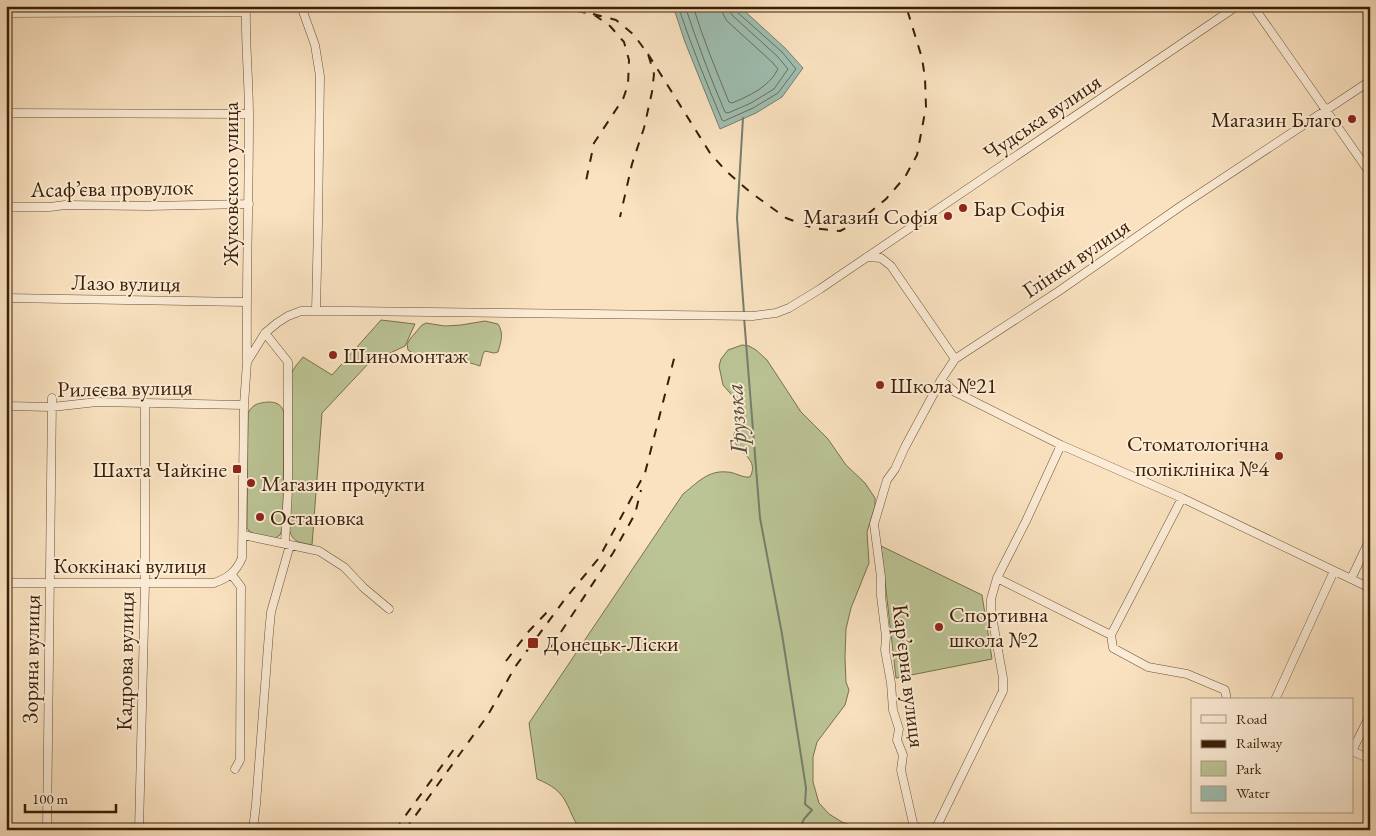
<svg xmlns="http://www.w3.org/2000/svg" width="1376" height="836" font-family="'EB Garamond',serif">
  <rect width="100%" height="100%" fill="#fae2c0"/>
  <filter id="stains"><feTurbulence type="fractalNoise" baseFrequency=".004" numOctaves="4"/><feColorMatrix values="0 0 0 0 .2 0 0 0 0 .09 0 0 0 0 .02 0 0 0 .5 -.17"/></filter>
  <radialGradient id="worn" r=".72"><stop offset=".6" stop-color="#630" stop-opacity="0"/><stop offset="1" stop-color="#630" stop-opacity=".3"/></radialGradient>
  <!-- green -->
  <path fill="#bbc495" stroke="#7a714d" d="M381,320L415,324L405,346L369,363L322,413L312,545C299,542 293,543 289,529L291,374L295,367L303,357L332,375Z
    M485,321L498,324C504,333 501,342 498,352L494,353L485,351L483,354L480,366C474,364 468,362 461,361C446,358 420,360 408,350L407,344L410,339L422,325L426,323L445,326L461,325Z
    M742,345L749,346L756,350L767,360L801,412L828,439L846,465L865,483L875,498V506L867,532L869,563L851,608L846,629L845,658L846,682L849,690L845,705L817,742L813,757V782L819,803L829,814L842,822L865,830H580C564,804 569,792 537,779L529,723L683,494C697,483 708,470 727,472C735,472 742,478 750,477C762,455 727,451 735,431C737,427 742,422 745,418L743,410L736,400L723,385L719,366L721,359L728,350Z
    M268,402C276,402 281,404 284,412L283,526L280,535L274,539L255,534L249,531L247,528V524L248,413C253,404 258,403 268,402Z
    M881,546L982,595L992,659L896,678Z"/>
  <!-- water -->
  <path fill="#9ebeb1" stroke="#767e6c" d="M673,6H739L785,48L803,68L782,97L756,113L720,129L685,42Z"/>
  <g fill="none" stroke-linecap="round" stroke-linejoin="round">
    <!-- shore -->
    <path stroke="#6c6e5b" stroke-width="1" d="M678,6C691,45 706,82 722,120L724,121L753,108L778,93L796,69L782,52L737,12L736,6
      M685,6C697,42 710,77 725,112L728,113L751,103L774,89L788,69L777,56L733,16L730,12L729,6
      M693,6C703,39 716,70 729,102L732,103C749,96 769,87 778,69L772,62L727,21L723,14L722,6"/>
    <!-- stream -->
    <path stroke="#767e6c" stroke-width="2" d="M743,118L737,218L744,313
      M744,317L760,518L782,634L806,788L805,804L812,810L804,819L799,830"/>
    <!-- minor casing -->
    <g stroke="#694f34" stroke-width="9">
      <path id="minor" d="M246,6C245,43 249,80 249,117C249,198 246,279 247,360
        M301,6L315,45L320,76L318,224L316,311
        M1253,6L1370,173
        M6,13L246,12
        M6,113L249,114
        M6,207H50L65,205L148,206L249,204
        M867,257L881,258L891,266L955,359
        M6,298L246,302
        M265,333L288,362V490L285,544
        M941,380L955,392L1061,445L1182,498L1370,588
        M6,406L52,407L97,402L244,405
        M243,535L319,551L344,567L364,588L389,609
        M232,575L241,587L240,760L235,769
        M997,578L1111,635
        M1351,579L1370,539
        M6,583H214C228,578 236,572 242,558L244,405L247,362L265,333L277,323L288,316L301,311H348L753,316L776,313L789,308L820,289L1237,6
        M1111,635L1182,498
        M1111,635L1113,648L1148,667L1187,674L1225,690L1227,700
        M1275,700L1334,571
        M1352,751L1370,715
        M1352,751L1370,759
        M47,830L52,398
        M139,830L145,583V404
        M253,830L256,804L269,633L271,612L290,545
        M918,830L913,823L901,770L903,755L897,740L899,729L893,710L891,683L885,650L886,637L881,596V577L874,524L887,480L895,469L905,447L941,380L955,359L1059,291L1181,206L1370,81
        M935,830L1003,691V678L991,611V599L997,578L1026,521L1061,445"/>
    </g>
    <!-- minor -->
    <use href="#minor" stroke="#fcecd6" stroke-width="8"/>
    <!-- rail -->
    <path stroke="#391e05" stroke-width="2" stroke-dasharray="9 9" stroke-linecap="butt" d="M559,8L593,14L610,26L624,42L629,60L628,85L623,99L594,143L586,181
      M593,14L616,20L634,35L648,54L654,74L652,92L644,128L632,164L620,217
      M648,54L710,153L726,171L750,192L786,218L813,228L840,231L858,222L886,199L905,177L917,155L926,107L925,78L922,58L906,6
      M551,647L613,553L635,514L641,490
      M506,661L529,631L552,607
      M395,830L457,745
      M405,830L488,715L515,667L565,599L599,558L645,473L676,351"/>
  </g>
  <!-- markers -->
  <g fill="#8f2418" stroke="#fcecd6" stroke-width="2">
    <circle cx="1352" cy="119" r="5"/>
    <circle cx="963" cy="208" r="5"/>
    <circle cx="948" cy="216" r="5"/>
    <circle cx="333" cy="355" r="5"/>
    <circle cx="880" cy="385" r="5"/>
    <circle cx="1279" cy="456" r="5"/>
    <rect x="232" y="464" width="10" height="10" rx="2.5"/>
    <circle cx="251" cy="483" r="5"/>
    <circle cx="260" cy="517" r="5"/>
    <circle cx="939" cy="627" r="5"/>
    <rect x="527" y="637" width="12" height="12" rx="2.5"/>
  </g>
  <g text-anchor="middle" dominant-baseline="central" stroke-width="4" stroke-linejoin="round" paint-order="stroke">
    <!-- street labels -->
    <g font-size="22" fill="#391e05" stroke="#fcecd6">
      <text transform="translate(1042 117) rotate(-34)">Чудська вулиця</text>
      <text transform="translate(230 184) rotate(-90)">Жуковского улица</text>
      <text transform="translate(112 188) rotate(-1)">Асаф’єва провулок</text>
      <text transform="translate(1076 258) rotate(-34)">Глінки вулиця</text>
      <text transform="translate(126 283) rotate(1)">Лазо вулиця</text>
      <text transform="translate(125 388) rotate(-1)">Рилєєва вулиця</text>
      <text x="130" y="565">Коккінакі вулиця</text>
      <text transform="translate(31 659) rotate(-89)">Зоряна вулиця</text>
      <text transform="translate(125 661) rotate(-89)">Кадрова вулиця</text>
      <text transform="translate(909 676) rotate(83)">Кар’єрна вулиця</text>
    </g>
    <!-- poi labels -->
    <g font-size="22" fill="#391e05" stroke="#fcecd6" text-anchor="start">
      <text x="1342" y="119" text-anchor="end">Магазин Благо</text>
      <text x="973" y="208">Бар Софія</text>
      <text x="938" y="216" text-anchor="end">Магазин Софія</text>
      <text x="343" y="355">Шиномонтаж</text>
      <text x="890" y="385">Школа №21</text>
      <text x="1269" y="443" text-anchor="end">Стоматологічна<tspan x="1269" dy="25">поліклініка №4</tspan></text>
      <text x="227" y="469" text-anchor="end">Шахта Чайкіне</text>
      <text x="261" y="483">Магазин продукти</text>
      <text x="270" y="517">Остановка</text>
      <text x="949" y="614">Спортивна<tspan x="949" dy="25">школа №2</tspan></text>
      <text x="544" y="643">Донецьк-Ліски</text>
    </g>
    <!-- water labels -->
    <g font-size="24" font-style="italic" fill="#574e39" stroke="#fcecd6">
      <text transform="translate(736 419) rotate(-94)">Грузька</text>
    </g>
  </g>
  <!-- margin -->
  <rect width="1376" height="836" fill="none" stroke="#fae2c0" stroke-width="25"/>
  <rect x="8" y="8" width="1361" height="821" fill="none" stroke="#391e05" stroke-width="2.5"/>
  <rect x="12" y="12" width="1351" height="811" fill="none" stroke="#391e05"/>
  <!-- legend -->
  <rect x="1191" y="698" width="162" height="115" fill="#fcecd6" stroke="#ae9a82"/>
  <rect x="1201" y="715" width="25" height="8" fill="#fcecd6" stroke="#ae9a82"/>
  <text x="1236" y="724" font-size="15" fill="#391e05">Road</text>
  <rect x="1201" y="740" width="25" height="8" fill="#391e05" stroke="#ae9a82"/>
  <text x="1236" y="748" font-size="15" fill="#391e05">Railway</text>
  <rect x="1201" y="761" width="25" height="15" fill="#bbc495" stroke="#ae9a82"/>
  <text x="1236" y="774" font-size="15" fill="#391e05">Park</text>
  <rect x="1201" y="786" width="25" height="15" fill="#9ebeb1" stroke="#ae9a82"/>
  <text x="1236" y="798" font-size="15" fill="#391e05">Water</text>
  <!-- scale -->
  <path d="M25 804v8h91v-8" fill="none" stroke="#391e05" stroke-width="2.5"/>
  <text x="32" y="804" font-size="15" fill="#391e05" stroke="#fcecd6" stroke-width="4" paint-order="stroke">100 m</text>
  <rect width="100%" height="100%" filter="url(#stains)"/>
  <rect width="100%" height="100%" fill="url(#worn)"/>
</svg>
